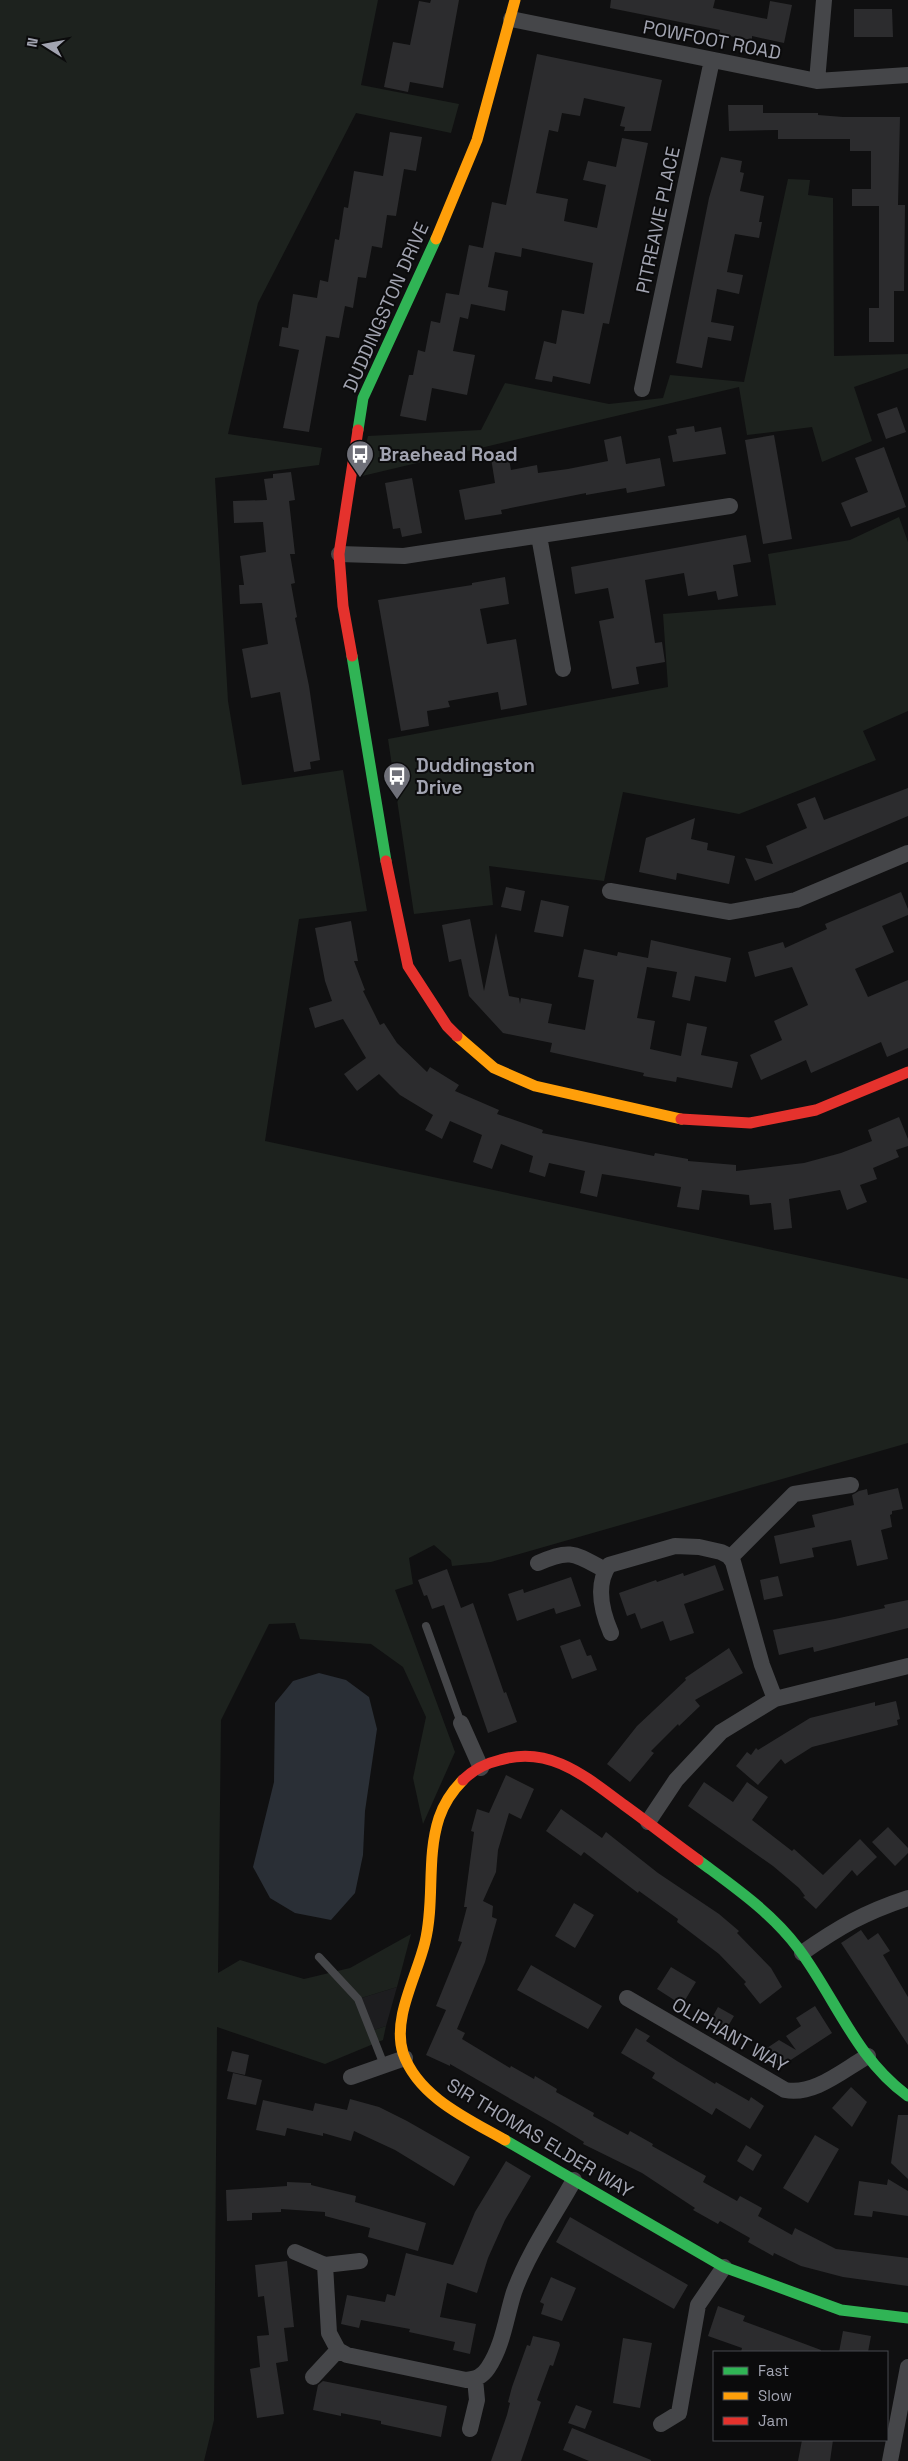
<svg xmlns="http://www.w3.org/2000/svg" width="908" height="2461" font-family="'Space Grotesk',sans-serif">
  <rect width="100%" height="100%" fill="#101011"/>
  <!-- built -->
  <path fill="#1d1d1f" d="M397,1987L386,2026L371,2031L358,1999Z"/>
  <!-- green -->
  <path fill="#1d221e" d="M0,0H378L361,85L459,104L451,133L356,113L258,303L228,434L322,448L319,465L215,478L228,701L242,785L343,770L367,911L299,919L265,1141L908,1279V1443L491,1562L452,1566L451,1560L434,1545L409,1558L413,1584L395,1590L455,1752L423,1824L413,1778L426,1717L403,1667L371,1644L300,1639L295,1623L269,1624L221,1720L218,1973L240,1960L304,1979L350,1968L411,1934L397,1987L358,1999L371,2031L386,2026L383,2040L325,2064L217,2027L214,2420L204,2461H0Z
    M788,179L810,180L808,195L833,198L834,356L908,354V368L854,387L872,441L822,462L812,427L747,435L739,387L358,477L368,436L481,430L505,383L609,404L663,398L670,375L744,382Z
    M899,517L908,542V711L863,731L876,760L739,814L623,792L604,881L489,866L493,905L414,914L388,739L668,687L663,614L776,605L768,554L850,540Z"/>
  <!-- water -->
  <path fill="#2a2f36" d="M319,1673L346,1680L369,1697L377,1729L365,1811L363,1855L355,1893L331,1920L295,1913L270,1898L253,1867L274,1782L275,1703L293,1681Z"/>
  <!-- building -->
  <path fill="#2c2c2e" d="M431,0H459L443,88L410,82L408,92L384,87L393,42L410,45L419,1L430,3Z
    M611,0H715L713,8L767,19L770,1L792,5L784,43L752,36V40L719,34L720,30L610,8Z
    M854,9H892L893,37H854Z
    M537,54L662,80L651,131H624L625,127L620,126L625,107L584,98L580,116L562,113L558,132L549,130L536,193L568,199L564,221L597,228L606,185L583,180L588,161L616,167L622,138L648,143L609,324L603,323L590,384L553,376L552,382L535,379L544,341L556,344L562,310L584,314L593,263L522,248L521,257L495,252L488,287L508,291L505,311L471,304L468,319L460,317L453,351L475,355L467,395L432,388L426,421L400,416L409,375H413L418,350L425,352L431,321L440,323L446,293L459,295L469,245L483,248L492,202L506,205Z
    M728,105H763V113H818V115L843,117H900L898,205H905L904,291H894V342H869V308H879V206H852V189H871V151H850V139H778V130L729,131Z
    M390,132L422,137L416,171L404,169L396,216L387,215L382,248L372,246L366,278L358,277L353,308L345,306L339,338L326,336L309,432L283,428L299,350L279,346L282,327L288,328L293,294L317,298L320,280L328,282L335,239L339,240L344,207L348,208L354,171L383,176Z
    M721,157L742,161L740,172L744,173L740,191L764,196L759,222H762L759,238L735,234L727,272L743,275L739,294L717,289L711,322L734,326L731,341L708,337L702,368L676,363L709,198Z
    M897,407L906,432L886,439L877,414Z
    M694,426L695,432L721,427L726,454L673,462L668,436L677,434L676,429Z
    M774,435L792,539L763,544L745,440Z
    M621,436L626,464L660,458L665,486L627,493L626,488L586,495V493L501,510L502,514L465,520L459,490L495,483L491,458L508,454L511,470L537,465L538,473L568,469L608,461L604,440Z
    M884,447L906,507L851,527L841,503L868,492L855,458Z
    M291,472L295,500L289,501L295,554H290L295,583L291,584L297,617L295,618L309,686L320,760L310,762L311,769L294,772L280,692L251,698L242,649L268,644L262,603L240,604L239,585H244L240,556L266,552L263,522L234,523L233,501L267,500L264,479L273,478V474Z
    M412,478L422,533L402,537L400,528L393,529L385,483Z
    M746,535L751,562L733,565L738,596L718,600L716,591L688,596L684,573L645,580L655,643L662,642L665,662L636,667L639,684L612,689L599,621L614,618L608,588L575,594L571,567Z
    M505,577L509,604L480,609L487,644L516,639L527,705L501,710L498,692L448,701L450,707L427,711L429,726L401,731L378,600L472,585V583Z
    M908,788V816L755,881L745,858L773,864L766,846L807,828L797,804L815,797L824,820Z
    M695,818L691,839L708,843L707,850L735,856L729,884L677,873L676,880L639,872L646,838Z
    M506,887L525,891L521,911L501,907Z
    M901,892L908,909V915L882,926L894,952L855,969L868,997L908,980V1048L887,1057L881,1042L811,1073L806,1060L761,1080L750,1055L782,1040L774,1021L808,1005L792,967L755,977L748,952L783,942L785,948L827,929L825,924Z
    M541,900L569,906L563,937L534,932Z
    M470,919L484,991L496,933L509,996L519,998L520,1004L521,998L552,1004L548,1023L585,1030L594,980L578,977L584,949L617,956L618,952L648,958L651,940L731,958L726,982L695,976L690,1001L672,997L677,972L647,967L637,1018L655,1021L650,1049L681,1056L687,1023L707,1027L701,1055L738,1062L732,1088L677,1077L676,1082L643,1076L644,1073L550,1052L552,1043L503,1033L469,996L461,959L449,962L442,925Z
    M351,921L358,961H354L365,990L363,991L380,1025L384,1023L397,1043L427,1072L430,1067L459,1085L455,1091L499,1110L497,1114L543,1130L542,1133L654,1156L655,1153L688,1159V1161L736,1165V1171L804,1163L841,1153L872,1141L868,1130L899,1117L908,1139V1146L896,1150L899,1157L873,1168L877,1179L860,1185L867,1202L847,1210L840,1190L789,1199L792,1228L774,1230L771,1203L750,1205L749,1195L702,1190L699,1210L677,1207L681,1187L602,1174L597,1197L580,1193L585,1171L549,1163L545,1177L529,1172L533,1156L501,1144L492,1169L473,1162L482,1135L450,1121L442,1139L425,1130L433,1115L400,1095L379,1074L357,1091L344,1074L366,1058L343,1019L315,1028L309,1008L332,1001L325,981L315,928Z
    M898,1488L903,1509L892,1511V1514L890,1515L892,1527L881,1530L888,1559L857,1566L851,1540L812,1548L814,1557L780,1564L774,1536L815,1527L812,1515L854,1505L852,1495L859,1491L867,1489L868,1495Z
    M715,1565L724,1590L684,1604L694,1633L670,1641L663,1621L641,1629L635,1613L627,1616L619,1593L656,1580L657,1582L683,1573L684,1576Z
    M447,1569L461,1608L473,1603L504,1693L506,1692L517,1722L488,1733L444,1605L432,1609L427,1595L424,1596L418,1580Z
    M778,1576L783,1596L764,1600L760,1580Z
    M571,1577L581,1606L556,1614L554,1608L517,1621L508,1594L523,1589L524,1593Z
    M908,1600V1628L814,1652L813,1647L779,1655L773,1630L835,1619L885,1608L884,1605Z
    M580,1639L587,1656L591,1655L597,1670L572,1679L560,1646Z
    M729,1648L743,1673L695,1700L700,1706L679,1726L678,1724L651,1751L654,1753L630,1782L607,1764L637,1726L686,1680L685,1678Z
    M896,1701L900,1719L897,1720L898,1725L812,1747L785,1764L781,1759L758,1785L736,1766L747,1752L751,1755L756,1748L758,1750L810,1718L875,1702V1706Z
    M506,1775L534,1789L521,1819L509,1813L498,1850L496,1872L483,1901L493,1906L492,1917L497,1919L485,1962L457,2029L465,2033L462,2039L510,2068L511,2066L534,2079L535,2076L557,2089L556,2092L594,2113L593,2116L628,2135L630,2131L653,2144L652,2146L706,2176L703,2182L737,2201L740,2196L762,2208L758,2216L792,2235L795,2228L836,2249L908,2258V2286L843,2277L801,2266L774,2253L773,2256L748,2242L750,2238L720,2221L718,2224L693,2210L695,2208L642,2173L583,2144L584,2142L556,2125L450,2064V2066L426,2055L446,2010L436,2006L462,1942L458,1941L467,1907H464L474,1832L471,1831L477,1809L489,1813Z
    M704,1782L733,1802L747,1782L768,1797L752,1820L792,1851L794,1849L823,1875L860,1839L877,1857L857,1876L852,1870L816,1909L803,1897L805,1896L799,1888L773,1866L688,1806Z
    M561,1809L602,1838L606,1832L658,1873L719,1914L739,1931L737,1933L771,1968L782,1987L760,2004L744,1984L746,1982L719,1954L677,1922L678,1919L639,1891L638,1893L584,1852L581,1856L546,1831Z
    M888,1827L908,1848V1853L895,1866L872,1842Z
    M574,1903L594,1915L575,1948L555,1936Z
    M861,1930L868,1940L878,1933L890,1951L883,1955L908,1997V2045L841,1943Z
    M531,1965L602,2006L588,2029L517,1990Z
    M671,1967L696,1982L682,2005L657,1989Z
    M815,2006L832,2033L780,2067L767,2048L779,2040L796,2050L786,2036L801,2026L796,2018Z
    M718,2007L734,2016L724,2033L708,2025Z
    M636,2028L650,2036L646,2041L677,2061L715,2084L716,2082L749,2101L751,2097L764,2106L750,2129L716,2108L712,2115L652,2078L655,2073L621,2053Z
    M232,2051L249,2055L245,2075L227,2071Z
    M233,2073L262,2080L256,2105L227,2099Z
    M851,2087L867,2102L852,2127L832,2108Z
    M350,2099L379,2107L407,2121L470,2157L454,2186L395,2150L354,2131L351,2141L323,2133V2136L287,2128L285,2136L256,2130L263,2100L313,2111L315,2103L347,2110Z
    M898,2115H908V2179L891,2163Z
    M815,2135L839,2149L808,2203L783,2188Z
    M746,2145L762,2155L753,2171L737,2161Z
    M506,2161L531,2176L505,2220L488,2258L477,2293L447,2283L440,2317L476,2324L470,2354L453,2350L455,2342L409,2332L410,2329L361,2320L359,2328L341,2324L347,2295L385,2302L387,2294L395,2296L406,2253L453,2265L475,2212Z
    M888,2179L908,2191V2216L873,2211L872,2217L854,2215L859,2181L887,2185Z
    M287,2182L311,2183V2185L356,2196L355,2202L426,2223L418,2251L368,2237L370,2228L325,2216V2212L281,2209V2212L252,2213V2220L227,2221L226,2190L287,2186Z
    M570,2217L688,2285L674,2309L556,2242Z
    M287,2261L294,2327L284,2328L288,2361L276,2363L284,2414L257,2418L250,2369L260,2367L257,2336L269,2335L264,2296L258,2297L255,2265Z
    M551,2277L576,2288L562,2321L541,2314L544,2304L540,2302Z
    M718,2306L745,2316L743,2321L821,2350V2352H741L742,2348L708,2336Z
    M843,2331L871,2336L868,2352H839Z
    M533,2336L559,2342L560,2345L553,2366L550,2365L537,2400L541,2402L521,2461H491L507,2415L510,2403L508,2402L512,2387L527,2345L530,2346Z
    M623,2338L652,2343L640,2408L613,2403Z
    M323,2381L447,2406L441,2437L381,2424V2421L341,2413V2416L313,2410L318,2385Z
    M576,2405L592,2411L585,2429L568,2423Z
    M572,2428L651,2460V2461H589L563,2450Z
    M802,2440H833L830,2461H798Z"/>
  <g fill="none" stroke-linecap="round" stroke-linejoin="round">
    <!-- lane -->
    <path stroke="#454649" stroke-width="8" d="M426,1626L461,1723
      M319,1957L358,1999L384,2065"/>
    <!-- street -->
    <path stroke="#454649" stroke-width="16" d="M511,19L817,81L908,75
      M817,81L824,0
      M642,389L712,60
      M539,536L563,669
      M339,554L404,556L730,506
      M610,891L730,912L796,900L908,853
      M730,1558L794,1494L851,1485
      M538,1563C571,1548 575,1554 605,1570
      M611,1633C602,1612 595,1585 609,1565L675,1546L699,1547L721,1552L729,1556L733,1562L762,1665L775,1699
      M461,1723L481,1768
      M648,1822L676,1780L721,1732L775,1699L908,1666
      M802,1953C839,1927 865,1912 908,1898
      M627,1998L785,2090C814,2096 843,2070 868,2056
      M351,2077L405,2058
      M295,2252L325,2265L360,2261
      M325,2265L329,2333L338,2350L347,2355L466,2380C476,2379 482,2377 488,2368C503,2346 506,2317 514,2292C528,2253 554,2216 574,2180
      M313,2377L338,2350
      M661,2424L679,2413L698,2305L724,2267
      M470,2429L477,2400L475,2379
      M890,2461L908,2367"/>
    <!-- fast -->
    <path stroke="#30b455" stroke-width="11" d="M358,430L363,398L436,239
      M352,656L386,861
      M698,1860C734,1887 771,1912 798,1948C835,1997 856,2059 908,2096
      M505,2140L724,2267L841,2310L908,2318"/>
    <!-- slow -->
    <path stroke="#ff9f0a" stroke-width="11" d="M436,239L477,140L515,0
      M457,1036L494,1068L535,1086L681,1119
      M463,1780C452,1791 444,1803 439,1818C426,1858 435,1902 425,1942C417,1976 392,2018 403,2053C418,2097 468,2119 505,2140"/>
    <!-- jam -->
    <path stroke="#e5322d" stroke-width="11" d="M352,656L343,606L339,554L358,430
      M386,861L408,966L447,1026L457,1036
      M681,1119L750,1123L816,1110L908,1072
      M463,1780C473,1770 487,1763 500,1760C550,1745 586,1777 624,1805C649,1823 673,1842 698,1860"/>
  </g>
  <!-- icons -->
  <defs>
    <g id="bus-pin" transform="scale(1.4375)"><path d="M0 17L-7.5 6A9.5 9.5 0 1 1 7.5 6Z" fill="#6f7079" stroke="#0b0b0c"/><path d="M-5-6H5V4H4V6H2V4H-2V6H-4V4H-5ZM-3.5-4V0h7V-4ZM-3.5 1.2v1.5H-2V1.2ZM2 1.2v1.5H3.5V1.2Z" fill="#fff"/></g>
  </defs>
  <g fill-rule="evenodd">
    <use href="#bus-pin" x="360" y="454"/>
    <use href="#bus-pin" x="397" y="776"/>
  </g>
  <g text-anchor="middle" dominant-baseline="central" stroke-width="4" stroke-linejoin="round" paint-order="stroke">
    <!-- street labels -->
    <g font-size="19" fill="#a2a4b1" stroke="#0b0b0c">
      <text transform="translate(712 40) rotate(11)">POWFOOT ROAD</text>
      <text transform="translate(658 220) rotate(-78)">PITREAVIE PLACE</text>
      <text transform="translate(386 307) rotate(-66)">DUDDINGSTON DRIVE</text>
      <text transform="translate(730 2035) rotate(30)">OLIPHANT WAY</text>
      <text transform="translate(540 2138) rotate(31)">SIR THOMAS ELDER WAY</text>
    </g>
    <!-- poi labels -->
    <g font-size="19" font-weight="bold" fill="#a2a4b1" stroke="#0b0b0c" text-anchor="start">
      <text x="379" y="454">Braehead Road</text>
      <text x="416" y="765">Duddingston<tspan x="416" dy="22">Drive</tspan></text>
    </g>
  </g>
  <!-- legend -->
  <rect x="713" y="2351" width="175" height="90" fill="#0b0b0c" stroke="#47484e"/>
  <rect x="723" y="2367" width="25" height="8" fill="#30b455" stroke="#47484e"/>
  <text x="758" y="2376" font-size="15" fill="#a2a4b1">Fast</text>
  <rect x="723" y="2392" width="25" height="8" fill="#ff9f0a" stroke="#47484e"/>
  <text x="758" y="2401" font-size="15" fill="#a2a4b1">Slow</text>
  <rect x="723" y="2417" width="25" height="8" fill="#e5322d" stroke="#47484e"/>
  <text x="758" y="2426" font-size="15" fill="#a2a4b1">Jam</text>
  <!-- north arrow -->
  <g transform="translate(45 45) rotate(281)" stroke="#0b0b0c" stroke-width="4" paint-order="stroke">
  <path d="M0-4L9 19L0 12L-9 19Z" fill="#a2a4b1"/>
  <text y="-8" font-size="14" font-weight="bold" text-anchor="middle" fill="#a2a4b1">N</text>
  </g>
</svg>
